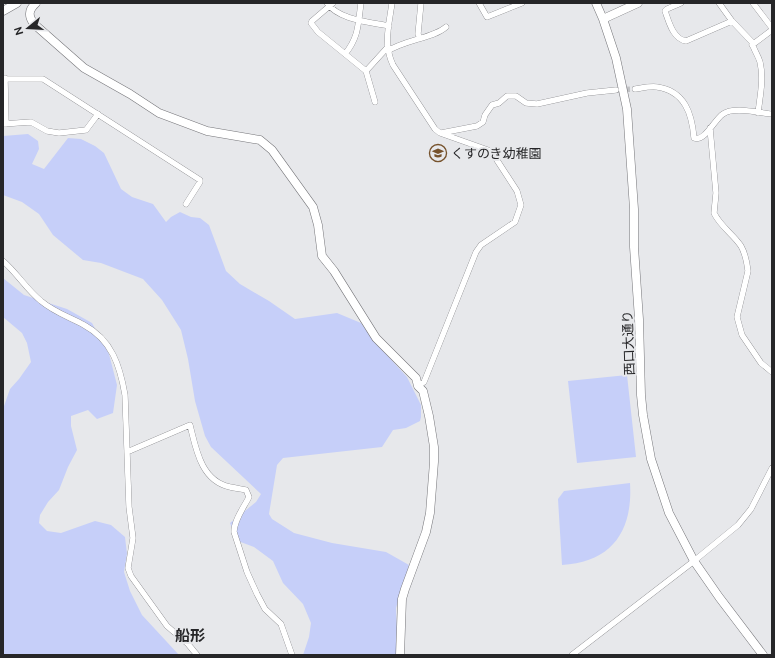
<svg xmlns="http://www.w3.org/2000/svg" width="775" height="658" font-family="Ubuntu,'Noto Sans JP',sans-serif">
  <rect width="100%" height="100%" fill="#e7e8eb"/>
  <!-- green -->
  <path fill="#c6cff9" d="M28,134L38,141L39,149L32,164L44,169L68,138L81,139L95,146L104,153L121,189L132,197L153,204L166,222L171,217L180,212L191,217L200,218L209,225L226,271L240,284L269,301L295,319L337,313L361,323L373,340L407,377L421,405V417L420,421L406,428L393,430L382,447L283,458L277,465L269,514L272,519L294,533L332,543L386,552L409,565L396,608L397,636L399,655H303L309,637L311,623L303,604L283,583L273,561L254,547L238,541L230,523L256,502L261,494L211,447L205,436L195,401L188,359L181,330L162,300L143,279L101,263L83,260L53,235L39,214L22,202L3,195V136Z
    M3,278L24,295L67,309L92,323L109,354L117,385L113,413L97,419L88,410L71,416V426L77,450L68,467L59,490L48,502L40,515L39,523L47,531L61,533L95,521L111,525L125,537L127,554L124,572L130,591L142,615L179,655H3V409L10,389L19,379L31,362L27,343L22,333L3,317Z
    M627,375L636,457L577,463L568,381Z
    M630,483C633,531 612,562 562,565L558,499L564,491Z"/>
  <g fill="none" stroke-linecap="round" stroke-linejoin="round">
    <!-- street-tunnel -->
    <path stroke="#c0c1c4" stroke-width="5.5" stroke-dasharray="5.5 3" stroke-linecap="butt" d="M616,90L635,89"/>
    <!-- street casing -->
    <g stroke="#757579" stroke-width="6">
      <path id="street" d="M327,3C339,20 369,22 389,26
        M333,3L312,21L311,23L318,32L366,71L375,102
        M392,3C389,25 383,44 393,65L435,129L440,133L488,150L493,154L517,191L521,205L515,222L481,245L476,252L424,382L418,386
        M479,3L487,17L522,3
        M681,3L667,9L665,11C669,22 673,39 686,41L732,21
        M719,3L732,21L752,42C753,49 758,55 760,62C764,79 760,96 758,113
        M753,3L772,28
        M420,38L418,34L421,3
        M752,45L772,30
        M345,54C359,37 358,24 361,3
        M366,71L386,49L388,51C404,40 434,38 446,27
        M5,78L6,124
        M3,79H43L200,180V182L186,204
        M635,89C642,88 650,86 657,87C685,91 692,114 694,138C705,142 714,120 723,114C734,106 759,113 772,114
        M3,124L31,122L47,131L59,133L86,130L98,114
        M710,128L716,193L714,213C720,226 733,234 741,246C745,253 747,263 748,271L737,317L742,335L761,363L772,372
        M441,133L477,126L483,122L485,115L492,105L499,103L507,96H516L526,103L537,104L587,93L616,90
        M3,261C17,273 27,290 41,301C54,312 69,317 84,325C112,340 120,366 125,395L129,507L133,538L128,568L131,576L167,626L188,644L197,655
        M127,452L190,425C196,449 201,481 230,487C235,488 241,489 246,490L249,497C244,507 234,520 234,532L247,572L257,594L265,609L281,624L292,655
        M572,655L694,561L738,525L751,509L772,468"/>
    </g>
    <!-- secondary casing -->
    <g stroke="#757579" stroke-width="9">
      <path id="secondary" d="M36,3C28,10 28,16 34,24L84,68L130,94L159,113L207,131L260,140L272,150L313,207L318,225L322,256L334,271L376,338L416,378L418,386L423,391L429,416L434,447V462L430,513L426,532L405,589L402,599L400,655
        M596,3L603,19L616,58L627,109L634,209V247L639,319L641,395L643,415L651,459L669,513L694,561L719,597L763,655
        M3,11L17,3
        M603,19L638,3"/>
    </g>
    <!-- street -->
    <use href="#street" stroke="#fff" stroke-width="5.5"/>
    <!-- secondary -->
    <use href="#secondary" stroke="#fff" stroke-width="8"/>
  </g>
  <!-- icons -->
  <defs>
    <g id="school-ring" transform="scale(0.9)"><circle r="9.5" fill="#e7e8eb" stroke="#76522c" stroke-width="1.5"/><path d="M0-5L7-2L0 1L-7-2ZM-4 1L0 2.5L4 1V4Q0 6-4 4Z" fill="#76522c"/></g>
  </defs>
  <g fill-rule="evenodd">
    <use href="#school-ring" x="438" y="153"/>
  </g>
  <g text-anchor="middle" dominant-baseline="central" stroke-width="4" stroke-linejoin="round" paint-order="stroke">
    <!-- poi labels -->
    <g font-size="13" fill="#262628" stroke="#e7e8eb" text-anchor="start">
      <text x="451" y="153">くすのき幼稚園</text>
    </g>
    <!-- street labels -->
    <g font-size="13" fill="#262628" stroke="#e7e8eb">
      <text transform="translate(628 343) rotate(-92)">西口大通り</text>
    </g>
    <!-- quarter labels -->
    <g font-size="15" font-weight="bold" fill="#262628" stroke="#e7e8eb">
      <text x="190" y="635">船形</text>
    </g>
  </g>
  <!-- border -->
  <rect width="775" height="658" fill="none" stroke="#262628" stroke-width="8"/>
  <!-- north arrow -->
  <g transform="translate(28 28) rotate(252)" stroke="#e7e8eb" stroke-width="3" paint-order="stroke">
  <path d="M0-3L7 15L0 10L-7 15Z" fill="#262628"/>
  <text y="-6" font-size="11" font-weight="bold" text-anchor="middle" fill="#262628">N</text>
  </g>
</svg>
